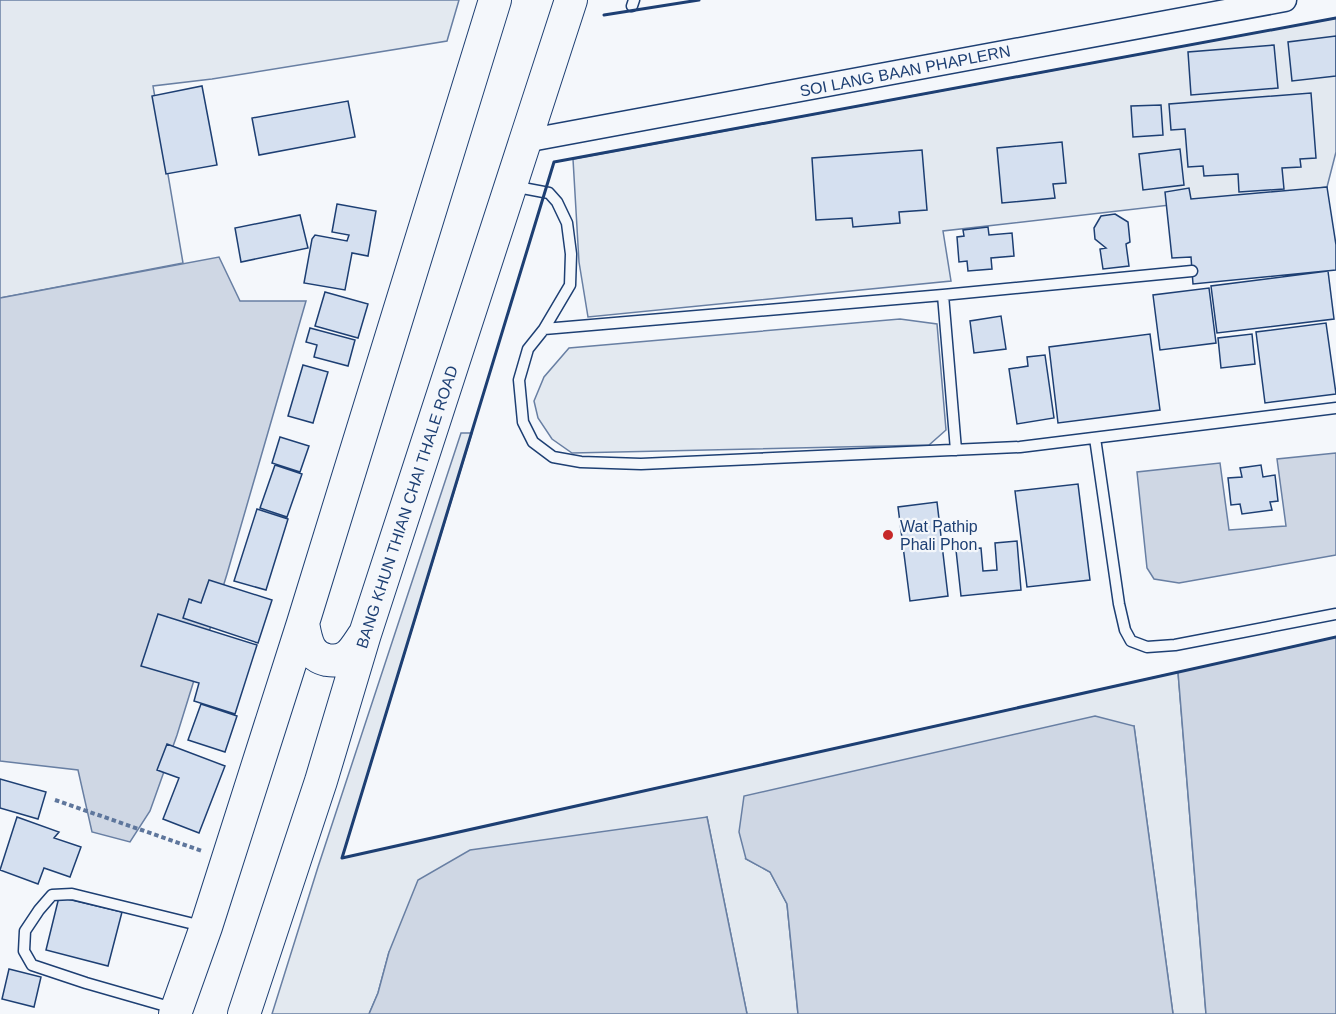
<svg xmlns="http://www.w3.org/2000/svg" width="1336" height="1014" font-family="Arial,sans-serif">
  <rect width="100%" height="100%" fill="#f4f7fb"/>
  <!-- green -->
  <path fill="#e3e9f0" stroke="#687fa3" stroke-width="1.5" d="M0,0H459L447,41L212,79L153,86L183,263L0,298Z
    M1336,18V152L1327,187L943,231L951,281L588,317L579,262L573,159Z
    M900,319L937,324L946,430L929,445L572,453L552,439L538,418L534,401L544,377L569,348Z
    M461,433H472L342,858L1178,672L1206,1014H1173L1134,726L746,859L770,872L787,904L798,1014H747L707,817L389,952L378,993L369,1014H272L318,867Z"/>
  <!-- water -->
  <path fill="#cfd7e4" stroke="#687fa3" stroke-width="1.5" d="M219,257L240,301H306L227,574L177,735L150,811L130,842L92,832L78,770L0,761V298Z
    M1336,453V555L1179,583L1154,579L1147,568L1137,472L1220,463L1229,530L1286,526L1277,459Z
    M1336,637V1014H1206L1178,672Z
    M1095,716L1134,726L1173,1014H798L787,904L770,872L746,859L739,832L744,796Z
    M707,817L747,1014H369L378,993L389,952L418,880L470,850Z"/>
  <!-- building -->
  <path fill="#d5e0f0" stroke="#1d3f73" stroke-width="1.5" d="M1336,36V76L1292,81L1288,42Z
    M1274,45L1278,88L1191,95L1188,52Z
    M202,86L217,165L166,174L152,96Z
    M1311,93L1316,158L1300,159L1301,167L1282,168L1284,189L1239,192L1238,174L1204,176L1203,166L1188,167L1185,129L1171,130L1169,104Z
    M348,101L355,137L259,155L252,118Z
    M1161,105L1163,135L1133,137L1131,106Z
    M1062,142L1066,183L1053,184L1055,198L1002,203L997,148Z
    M1180,149L1184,185L1143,190L1139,154Z
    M922,150L927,210L899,212L900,223L853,227L852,218L816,220L812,158Z
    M1327,187L1336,245V270L1193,284L1191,257L1172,258L1165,192L1189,188L1191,199Z
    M337,204L376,211L368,256L352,253L345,290L304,283L312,239L315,235L347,241L349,235L332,232Z
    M1115,214L1128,222L1130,242L1126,244L1129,266L1103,269L1100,249L1106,248L1095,239L1094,228L1101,216Z
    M300,215L308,248L241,262L235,228Z
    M988,227L989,235L1012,233L1014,256L991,258L992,269L968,271L967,261L959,262L957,237L964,236L963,230Z
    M1328,271L1334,319L1217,333L1211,286Z
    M1209,288L1216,343L1160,350L1153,295Z
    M325,292L368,304L358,338L315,326Z
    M1001,316L1006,349L974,353L970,321Z
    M1326,323L1336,394L1265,403L1256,332Z
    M310,328L355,340L348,366L314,357L317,345L306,342Z
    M1150,334L1160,410L1058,423L1049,347Z
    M1252,334L1255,364L1221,368L1218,338Z
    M1045,355L1054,418L1017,424L1009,369L1028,366L1027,357Z
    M303,365L328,372L313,423L288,416Z
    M280,437L309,446L300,472L272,463Z
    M275,465L302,474L287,517L260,508Z
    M1261,465L1263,477L1275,475L1278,501L1270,502L1272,510L1242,514L1240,504L1231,505L1228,478L1242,477L1240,468Z
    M1078,484L1090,580L1027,587L1015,491Z
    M937,502L948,596L910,601L898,507Z
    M257,509L288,519L266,590L234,581Z
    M1017,541L1021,590L961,596L956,550L981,548L983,571L997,570L995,543Z
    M209,580L272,600L258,643L183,618L189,599L201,603Z
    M158,614L257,645L235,714L194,701L199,683L141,666Z
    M201,704L237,716L225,752L188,740Z
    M167,744L225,766L199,833L163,819L179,778L157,770Z
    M0,779L46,792L38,819L0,808Z
    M17,817L59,832L54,838L81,847L70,877L44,868L38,884L0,870Z
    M59,897L122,912L108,966L46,950Z
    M9,969L41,977L34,1007L2,999Z"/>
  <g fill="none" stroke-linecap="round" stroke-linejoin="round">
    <!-- lane casing -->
    <g stroke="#1d3f73" stroke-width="13">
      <path id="lane" d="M632,6L634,0
        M512,186L549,193L557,202L567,223L571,254L570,285L544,329L528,349L519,380L523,422L533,442L553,457L581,462L641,464L1020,447L1336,408
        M943,295L956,450
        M544,329L943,295L1192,271
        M1095,438L1119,604L1125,630L1131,641L1147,647L1175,645L1336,614
        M173,1008L86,983L32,965L24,951L25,931L39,910L52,895L72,894L202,926"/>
    </g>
    <!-- street casing -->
    <g stroke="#1d3f73" stroke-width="25">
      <path id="street" d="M525,141L1285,0"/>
    </g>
    <!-- secondary casing -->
    <g stroke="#1d3f73" stroke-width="34">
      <path id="secondary" d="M303,623C306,639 308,656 327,660C334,661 340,661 346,657C353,653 359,642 364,635
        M175,1014L206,927L303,623L495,0
        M244,1014L321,781L365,634L571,0"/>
    </g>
    <!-- path -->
    <path stroke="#5e769c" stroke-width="4" stroke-dasharray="4.5 3" stroke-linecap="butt" d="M55,800L202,851"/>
    <!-- lane -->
    <use href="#lane" stroke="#f4f7fb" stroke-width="10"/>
    <!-- street -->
    <use href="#street" stroke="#f4f7fb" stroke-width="22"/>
    <!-- secondary -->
    <use href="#secondary" stroke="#f4f7fb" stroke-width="32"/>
    <!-- wall -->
    <path stroke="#1d3f73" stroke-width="3" d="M604,15L699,0
      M1336,18L554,162L342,858L1336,637"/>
  </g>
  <!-- markers -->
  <circle fill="#c62828" stroke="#f4f7fb" stroke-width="2" cx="888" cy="535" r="6"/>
  <g text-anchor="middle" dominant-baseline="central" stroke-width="4.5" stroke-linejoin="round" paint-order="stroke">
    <!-- street labels -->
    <g font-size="16" fill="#1d3f73" stroke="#f4f7fb">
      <text transform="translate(905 71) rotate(-11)">SOI LANG BAAN PHAPLERN</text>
      <text transform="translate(407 507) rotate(-72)">BANG KHUN THIAN CHAI THALE ROAD</text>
    </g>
    <!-- poi labels -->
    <g font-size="16" fill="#1d3f73" stroke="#f4f7fb" text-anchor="start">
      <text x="900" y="526">Wat Pathip<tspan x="900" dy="18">Phali Phon</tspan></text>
    </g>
  </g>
</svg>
